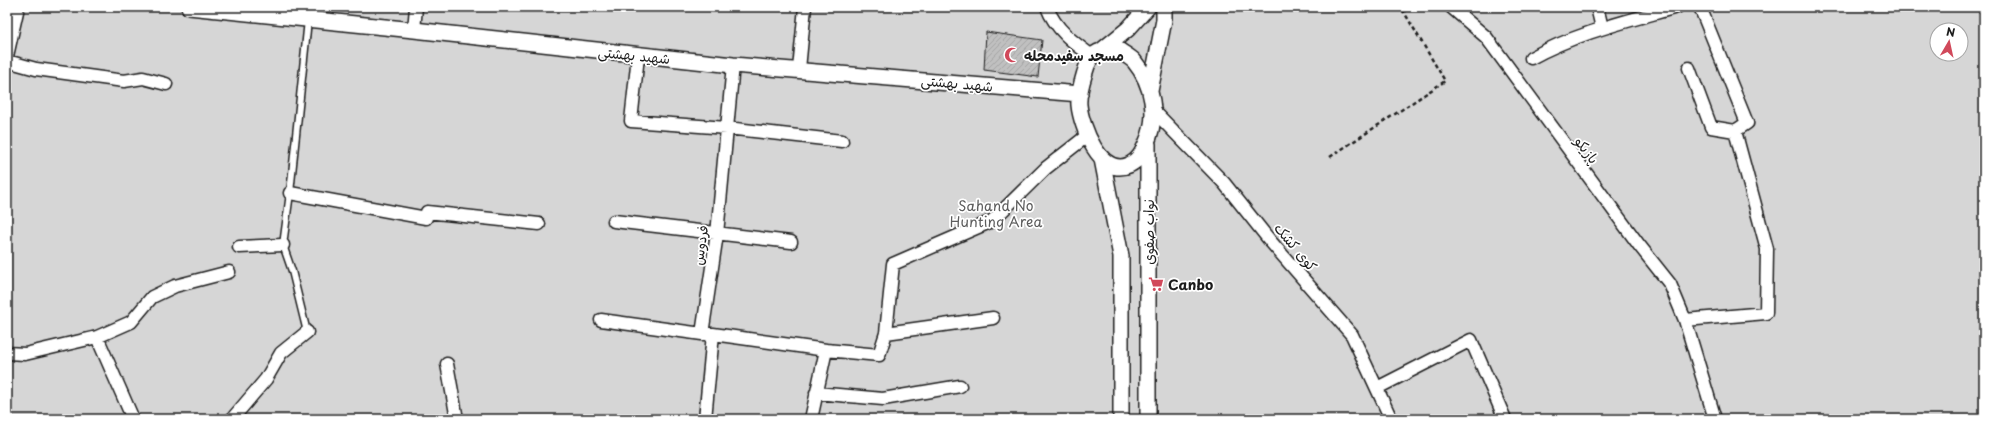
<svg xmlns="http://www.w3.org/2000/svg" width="1991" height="426" font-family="'Playpen Sans','Playpen Sans Arabic',sans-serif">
  <defs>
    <pattern id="building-hatch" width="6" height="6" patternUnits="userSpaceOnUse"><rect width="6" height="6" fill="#c0c0c0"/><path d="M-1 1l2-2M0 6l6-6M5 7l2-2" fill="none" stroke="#a4a4a4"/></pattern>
  </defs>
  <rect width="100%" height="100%" fill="#f6f6f6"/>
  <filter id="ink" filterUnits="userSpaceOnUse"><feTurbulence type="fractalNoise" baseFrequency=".025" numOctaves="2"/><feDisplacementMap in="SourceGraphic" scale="8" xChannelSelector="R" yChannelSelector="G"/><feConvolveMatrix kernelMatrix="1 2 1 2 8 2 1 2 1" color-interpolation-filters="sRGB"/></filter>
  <g filter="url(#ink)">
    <!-- park -->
    <path fill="#d6d6d6" stroke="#797979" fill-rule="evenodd" d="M7,7H1984V419H7ZM1937,30H1961V54H1937Z"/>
    <!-- building -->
    <path fill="url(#building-hatch)" stroke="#1c1c1c" d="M986,32L1042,40L1038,77L984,70Z"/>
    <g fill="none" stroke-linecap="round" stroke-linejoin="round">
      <!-- service casing -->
      <g stroke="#1c1c1c" stroke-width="9">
        <path id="service" d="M307,332L292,271L283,245L290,193L308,20"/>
      </g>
      <!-- minor casing -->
      <g stroke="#1c1c1c" stroke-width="15">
        <path id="minor" d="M1047,7C1055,29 1074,43 1092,56
          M1451,7L1486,37L1639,245L1670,284L1685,320
          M1597,7L1602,28
          M1700,7L1747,123L1735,131
          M414,30L416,7
          M7,56L18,7
          M638,56L631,121L727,128L842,141
          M1531,58C1576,33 1628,21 1677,7
          M7,61L36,69L124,81L143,78L166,84
          M1689,68L1711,127L1735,131L1767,249L1766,313L1685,320L1715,419
          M799,69L805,7
          M1153,110L1224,183L1271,242L1352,335L1391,419
          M290,193L426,218L427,212L539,224
          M614,221L791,242
          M239,247L283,245
          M601,320L702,334
          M886,333L993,318
          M713,334L826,350L811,419
          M97,337L133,419
          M826,350L879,355L886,333L893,264L992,221L1046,168L1088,135
          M7,353L25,354L97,337L131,322L152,297L175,286L229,272
          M447,364L457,419
          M1377,388L1471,340L1505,419
          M816,393L883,399L960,386
          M232,419L266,379L281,353L307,332
          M705,419L713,334H702L717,234L733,65"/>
      </g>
      <!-- tertiary casing -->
      <g stroke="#1c1c1c" stroke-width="18">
        <path id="tertiary" d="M189,7L414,30L733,65L1080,94
          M1119,50C1124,54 1130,57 1134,61C1153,84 1159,117 1146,144C1142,153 1139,160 1129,165C1100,178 1081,125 1079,105C1078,94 1082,82 1085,72C1087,64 1092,53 1101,51C1106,49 1114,50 1119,50Z
          M1101,51L1128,29L1148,7
          M1150,91L1164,20V7
          M1102,159L1121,256V419
          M1148,419V144"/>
      </g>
      <!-- path -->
      <path stroke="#1c1c1c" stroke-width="2.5" stroke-dasharray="4 3" stroke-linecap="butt" d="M1330,157L1445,81L1401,7"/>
      <!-- service -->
      <use href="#service" stroke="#fff" stroke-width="6"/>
      <!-- minor -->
      <use href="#minor" stroke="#fff" stroke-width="12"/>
      <!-- tertiary -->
      <use href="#tertiary" stroke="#fff" stroke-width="15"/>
    </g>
  </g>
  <!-- icons -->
  <defs>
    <g id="mosque-bare" transform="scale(1.2)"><path d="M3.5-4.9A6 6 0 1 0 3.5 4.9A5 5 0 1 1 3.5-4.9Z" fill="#d1495b" stroke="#fff" stroke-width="2.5" paint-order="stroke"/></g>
    <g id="supermarket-bare" transform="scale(1.2)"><path d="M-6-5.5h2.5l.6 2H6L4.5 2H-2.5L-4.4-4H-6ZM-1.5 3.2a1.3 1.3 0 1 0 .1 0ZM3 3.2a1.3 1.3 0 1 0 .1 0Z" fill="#d1495b" stroke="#fff" stroke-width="2.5" paint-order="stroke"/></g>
  </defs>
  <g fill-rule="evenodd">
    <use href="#mosque-bare" x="1012" y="55"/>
    <use href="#supermarket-bare" x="1156" y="284"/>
  </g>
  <g text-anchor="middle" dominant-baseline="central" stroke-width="3.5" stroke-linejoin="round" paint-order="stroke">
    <!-- street labels -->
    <g font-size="14" fill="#1c1c1c" stroke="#fff">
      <text transform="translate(634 55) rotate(6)">شهید بهشتی</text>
      <text transform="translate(957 83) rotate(5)">شهید بهشتی</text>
      <text transform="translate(1587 150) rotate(53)">پازیکو</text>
      <text transform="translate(1148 232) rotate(-90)">نواب صفوی</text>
      <text transform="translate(700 245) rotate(-82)">فردوس</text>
      <text transform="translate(1296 247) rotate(50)">کوی کشک</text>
    </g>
    <!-- poi labels -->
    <g font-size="14" font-weight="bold" fill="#1c1c1c" stroke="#fff" text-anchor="start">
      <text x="1024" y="55">مسجد سفیدمحله</text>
      <text x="1168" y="284">Canbo</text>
    </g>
    <!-- park labels -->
    <g font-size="14" fill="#5d5d5d" stroke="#fff">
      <text x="996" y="205">Sahand No<tspan x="996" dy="16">Hunting Area</tspan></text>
    </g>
  </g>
  <!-- margin -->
  <rect width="1991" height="426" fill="none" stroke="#fff" stroke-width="24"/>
  <rect x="12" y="12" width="1967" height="402" fill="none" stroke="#1c1c1c" stroke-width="1.5" filter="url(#ink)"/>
  <!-- north arrow -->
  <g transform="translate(1949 42) rotate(9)"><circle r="19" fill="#ffffff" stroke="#a4a4a4"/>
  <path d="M0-3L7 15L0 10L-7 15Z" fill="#d1495b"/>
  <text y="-6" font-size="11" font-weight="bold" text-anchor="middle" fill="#1c1c1c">N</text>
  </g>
</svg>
